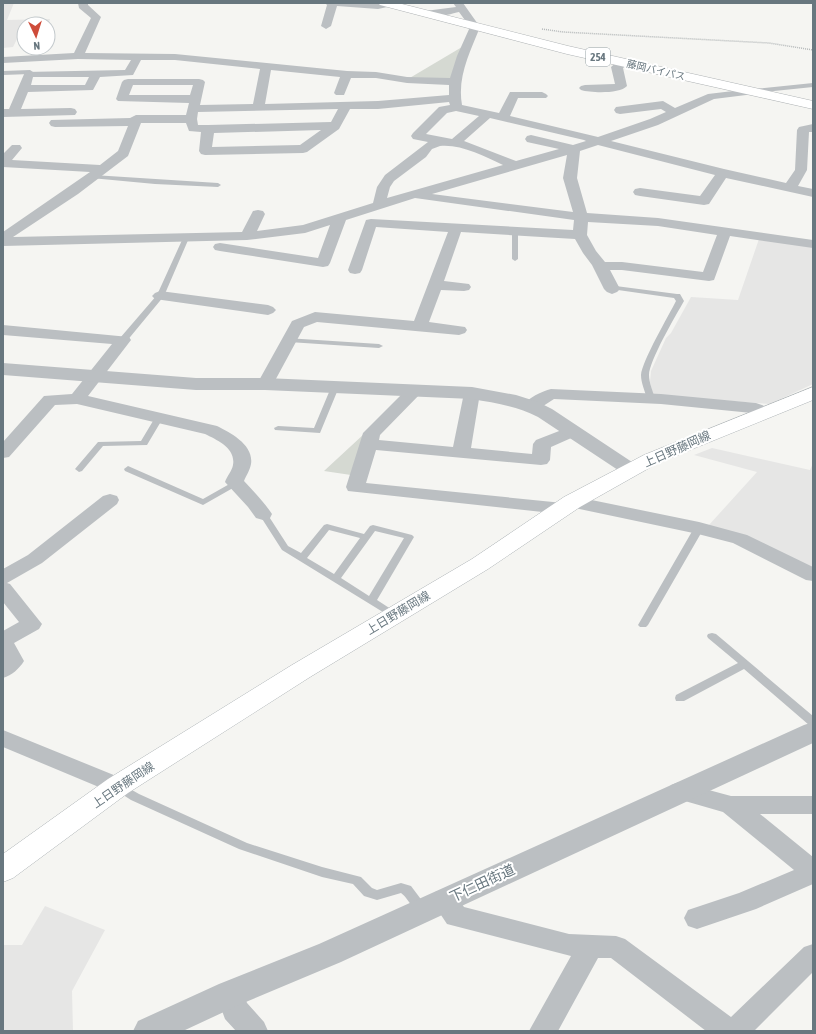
<svg xmlns="http://www.w3.org/2000/svg" width="816" height="1034" font-family="'Asap Condensed','Noto Sans JP',sans-serif">
  <rect width="100%" height="100%" fill="#f5f5f2"/>
  <!-- built -->
  <path fill="#e6e6e5" d="M3,3H14L7,20L50,19L48,25L24,24V36L18,37L13,47L3,48Z
    M759,239L813,247V384L770,404L653,395L650,382L651,371L666,338L671,333L691,297L738,300Z
    M712,448L810,470L813,463V570L709,525L757,472L694,455Z
    M45,906L105,930L72,991L73,1031H3V945H22Z"/>
  <!-- green -->
  <path fill="#d5d9d2" d="M462,47L451,78L408,79Z
    M364,434L351,475L324,471Z"/>
  <g fill="none" stroke-linecap="round" stroke-linejoin="round">
    <!-- secondary casing -->
    <g stroke="#adb3b6" stroke-width="1">
      <path id="secondary" d="M813,387V400L658,463L580,507L488,569L310,677L128,793L13,878L3,882V854L108,779L292,665L472,559L564,497L644,455Z"/>
    </g>
    <!-- trunk casing -->
    <g stroke="#afb3b5" stroke-width="1">
      <path id="trunk" d="M378,3H398L568,46L813,101V109L567,54L380,5Z"/>
    </g>
    <!-- path -->
    <path stroke="#b5b9ba" stroke-width="1.5" stroke-dasharray="1 1" stroke-linecap="butt" d="M542,29L563,32L769,43L813,50"/>
    <!-- service -->
    <path fill="#bbbfc2" fill-rule="evenodd" d="M3,71L30,70L33,72L30,74L3,75Z
      M813,83V87L755,93L752,91L755,89Z
      M93,175L218,183L221,185L218,187L155,184L91,178V176Z
      M515,229L518,231V259L515,261L512,259V231Z
      M186,236L189,238L164,296L126,342H120V338L157,295L183,238Z
      M608,285L677,294H680L684,301C676,315 649,361 649,375C649,383 653,391 655,399L654,401H651L647,399C645,391 641,383 641,375C642,361 669,315 676,301L674,298L611,289L607,287Z
      M286,338L379,344L383,346L379,348L289,342L285,340Z
      M332,385H335L339,387L320,433L275,430L274,428L278,426L314,428Z
      M156,416H159L163,418L147,445L103,446L82,471L79,472L75,469L98,442L141,441Z
      M128,466L203,499L233,482L236,481L240,484L203,505L125,471L124,469Z
      M263,511L266,512L288,546L301,553L324,525L327,524L364,534L370,526L373,525L412,535L414,537L377,600L397,613L399,615L397,617H391L282,550L259,514ZM329,530L360,538L334,574L307,558ZM375,531L404,538L369,596L341,578Z
      M699,525L704,528L648,625L646,627H640L638,625L694,528Z
      M712,633L716,634L813,716V726L809,725L744,669L684,701H676L675,698L676,695L738,663L708,638L707,636L708,634Z
      M118,782L139,794L247,843L322,867L361,877L372,888L377,890L401,883L411,886L429,910L427,914C415,918 410,899 401,893L377,900L364,896L353,884L322,877L239,849L131,800L114,789L112,786L114,783Z"/>
    <!-- minor -->
    <path fill="#bbbfc2" fill-rule="evenodd" d="M78,3H88V5L101,17L85,53L175,54L347,71L376,72L407,77L450,78L457,56L470,27L459,12C451,14 426,21 420,14L425,11L456,7L453,3H463L480,27C470,52 457,77 462,105L499,113L510,92H542L546,94L548,96L546,98H518L510,116L598,137L650,119L666,112L661,109L620,114L616,113L614,110L616,107L663,101L675,108L708,94L750,89L754,90L756,92L754,94L714,99L658,125L611,141L724,169L786,183L795,170L797,130L799,127L813,124V132H809L807,170L798,186L813,189V197L726,178L709,204L704,205L640,196L635,195L633,192L635,189L640,188L700,196L715,175L598,145L580,151L577,178L587,213L658,218L813,240V248L730,236L714,280L709,281L622,270H610L620,289L617,292L612,294L607,292L604,289L592,265L583,253L575,239L461,232L444,281L469,284L471,287L469,290L464,291L441,290L429,322L465,327L467,330L465,333L459,335L317,322L304,327L271,388L265,389L259,388L257,384L292,321L315,312L414,321L448,232L376,227L362,270L360,273L355,274L350,273L348,270L366,220L371,219L573,230L574,220L415,198L346,220L330,263L328,266L323,267L220,251L215,250L213,247L215,244L220,243L318,258L330,225L305,233L247,240L3,246V232L90,172L3,167V154L12,145H20L22,148L12,160L100,165L118,151L128,126L55,127L51,126L49,123L51,120L130,118L136,115H186L189,103L118,101L116,99L122,82L124,80L128,79H199L203,80L205,82L200,105L253,104L260,69L175,60H141L133,75L100,77L93,90L28,92L21,109L71,108L75,109L77,112L75,115L3,117V109H9L25,72L125,70L131,60L78,59L3,63V57L74,53L91,18L79,8ZM271,70L340,77L334,93L336,95H344L351,78H376L407,83L449,85V95L378,101L265,104ZM33,77H89L85,85H31ZM133,85H193L190,95H129ZM449,102L450,105L439,107L413,133L411,136L413,139L428,142L385,175L377,187L373,203L303,225L257,231L265,214L263,211L258,210L253,211L242,232L13,237L78,194L128,156L141,123H186L189,131L201,132L199,151L201,154L205,155L303,153L307,152L339,129L350,109H378ZM338,109L331,122L208,125H198L197,119L198,112ZM456,111L479,116L452,139L426,134L447,113ZM490,118L584,140L586,141L573,145L531,135L527,136L525,139L527,142L559,149L516,161L464,141ZM321,130L300,145L212,147L214,133ZM440,146C461,144 484,156 503,165L387,198L390,187L394,181L426,157L432,149ZM567,155L563,178L573,212L432,194ZM588,222L658,226L717,235L703,272L622,262H605L596,251L587,235Z
      M325,3H392L393,4L392,6L378,9L337,6L331,26L326,29L321,26L327,5Z
      M622,60L628,63L623,68L627,86C620,94 591,93 581,90L579,88L581,86L585,85L615,84L611,67L618,61Z
      M160,291L268,305L273,307L276,310L273,313L268,315L155,299L152,296L155,293Z
      M3,325L129,337L131,340L88,396L217,426C231,433 254,445 251,464C250,470 246,476 244,481C254,492 264,502 272,514L270,518L263,520L256,518L248,507L225,482C227,476 232,471 233,465C236,448 217,440 205,434L77,404L55,405L9,457L3,458V442L44,396L72,394L112,344L3,335Z
      M415,386L421,387L423,391L380,435L379,440L453,447L464,393L466,389L472,388L478,389L480,393L471,448L532,454L533,444L536,440L572,426L578,427L581,431L578,435L551,447L550,460L547,464L541,465L376,450L366,483L563,503L565,498L572,496L699,522L747,535L813,567V581L806,580L733,543L698,534L570,507L568,512L561,514L348,491L346,487L363,433L409,387Z
      M551,389L661,394L756,403L770,408L773,412L770,416L764,417L752,413L661,404L554,399L537,410L531,411L525,410L522,406C528,398 542,391 551,389Z
      M110,494L117,496L119,500L117,504L42,563L7,583L10,584L42,624L39,629L14,643L24,661C19,669 12,675 3,678V631L19,622L3,602V569L28,555L103,496Z
      M3,730L126,780L130,786L126,792L118,795L3,747Z
      M679,782L731,796H813V814H760L813,857V884L756,909L697,929L688,926L684,918L688,910L739,893L794,870L723,812L671,797L667,791L671,785Z
      M444,889L453,892L464,907L569,934L616,936L625,939L731,1017L804,947L813,944V972L754,1031H706L611,958H598L558,1031H529L571,956L447,924L431,900L435,892Z
      M230,982L240,985L247,1003L264,1022L268,1031H236L225,1019L216,994L220,985Z"/>
    <!-- tertiary -->
    <path fill="#bbbfc2" fill-rule="evenodd" d="M3,363L196,378H265L472,387L516,395L538,402L552,409L638,466L642,470L638,474L631,476L624,474L538,417C517,406 495,403 472,399L265,390H196L3,375Z
      M813,722V743L341,962L241,1004L183,1031H133L138,1021L219,984L319,944L804,725Z"/>
    <!-- secondary -->
    <use href="#secondary" fill="#fff" fill-rule="evenodd"/>
    <!-- trunk -->
    <use href="#trunk" fill="#fff" fill-rule="evenodd"/>
  </g>
  <g text-anchor="middle" dominant-baseline="central" stroke-width="4" stroke-linejoin="round" paint-order="stroke">
    <!-- far-street labels -->
    <g font-size="10" fill="#68777f" stroke="#fff">
      <text transform="translate(656 70) rotate(13)">藤岡バイパス</text>
    </g>
    <!-- shield labels -->
    <rect fill="#fff" stroke="#95a0a5" stroke-width="1" x="586" y="48" width="24" height="18" rx="3"/>
    <g font-size="11" font-weight="bold" fill="#68777f">
      <text x="598" y="57">254</text>
    </g>
    <!-- street labels -->
    <g font-size="12" fill="#68777f" stroke="#fff">
      <text transform="translate(677 449) rotate(-24)">上日野藤岡線</text>
      <text transform="translate(398 613) rotate(-31)">上日野藤岡線</text>
      <text transform="translate(123 785) rotate(-34)">上日野藤岡線</text>
    </g>
    <!-- near-street labels -->
    <g font-size="14" fill="#68777f" stroke="#fff">
      <text transform="translate(482 883) rotate(-25)">下仁田街道</text>
    </g>
  </g>
  <!-- border -->
  <rect width="816" height="1034" fill="none" stroke="#68777f" stroke-width="8"/>
  <!-- north arrow -->
  <g transform="translate(36 36) rotate(176)"><circle r="19" fill="#ffffff" stroke="#c3c9cc"/>
  <path d="M0-3L7 15L0 10L-7 15Z" fill="#ce4c3a"/>
  <text y="-6" font-size="11" font-weight="bold" text-anchor="middle" fill="#68777f">N</text>
  </g>
</svg>
